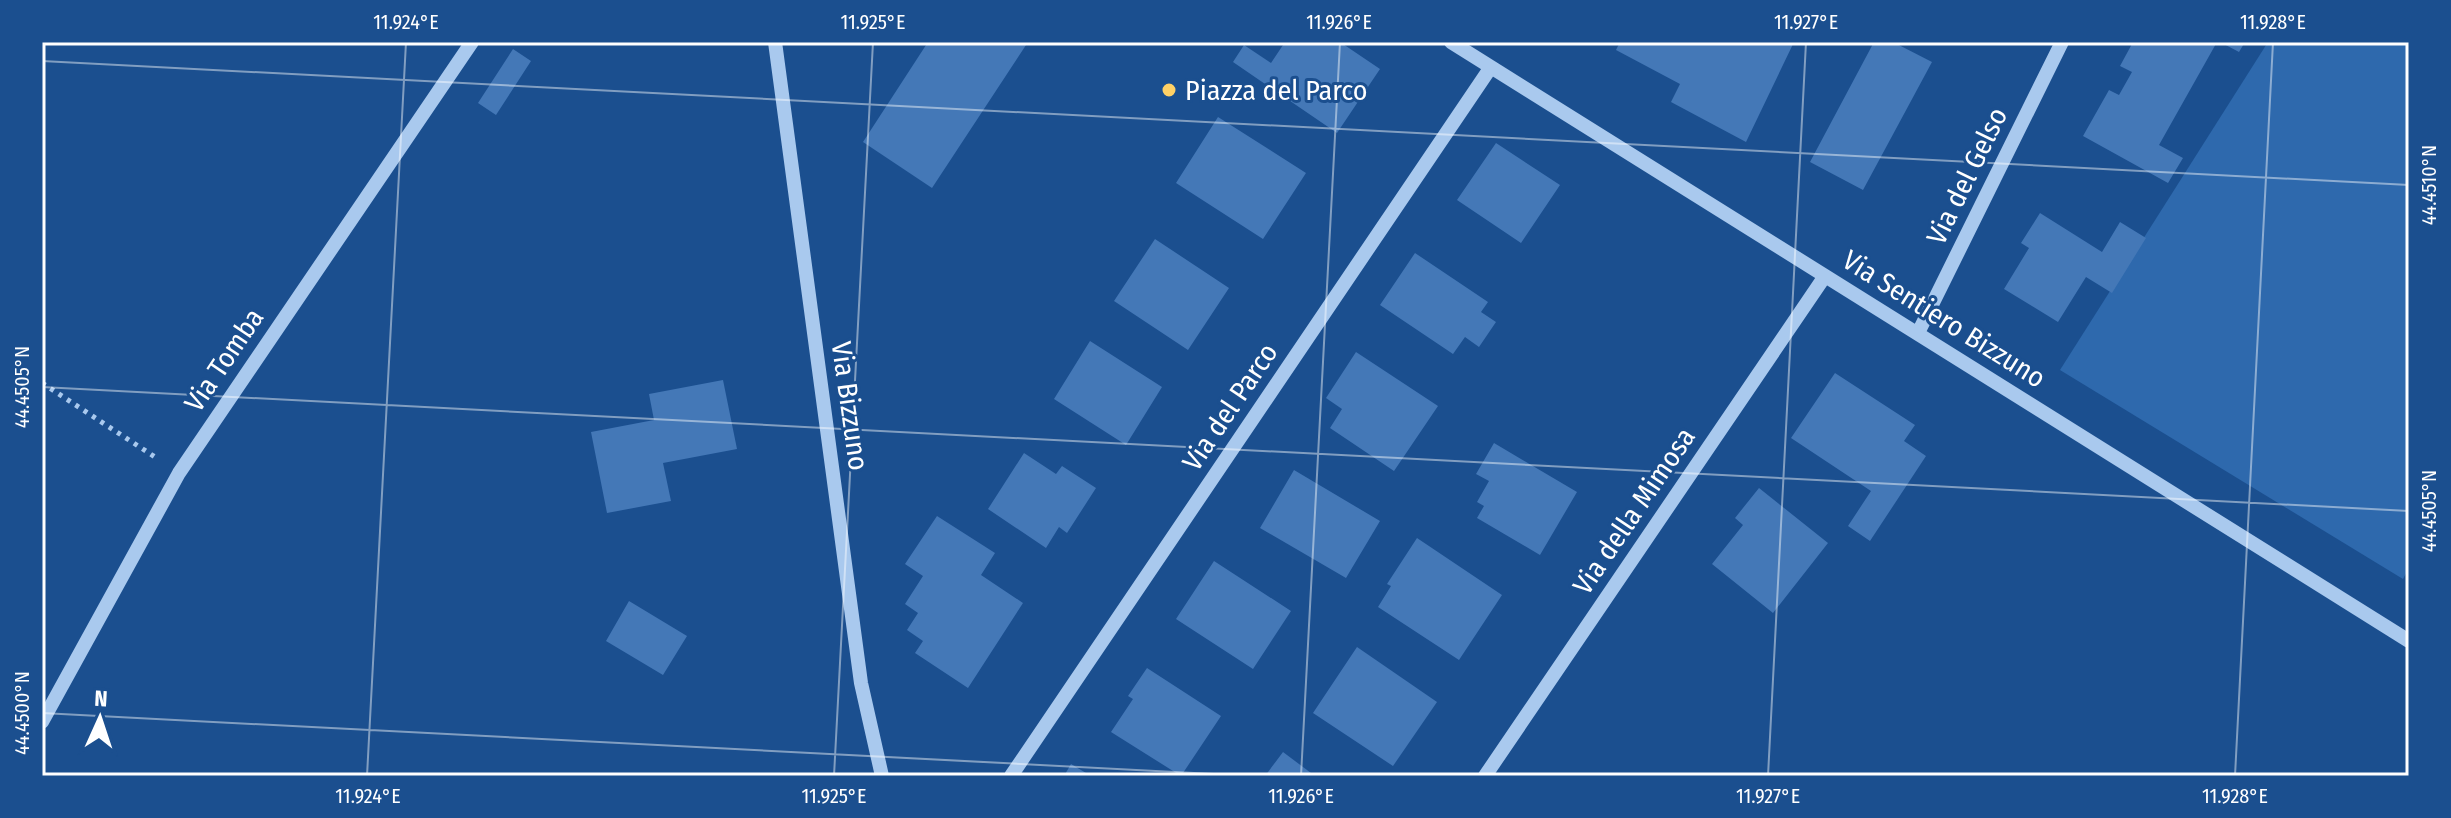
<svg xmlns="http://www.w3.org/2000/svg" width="2451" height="818" font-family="'Fira Sans Condensed',sans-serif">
  <rect width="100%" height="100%" fill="#1b4f8f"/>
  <!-- green -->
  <path fill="#2e69ad" d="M2268,42H2409V568L2403,579L2060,370Z"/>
  <!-- building -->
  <path fill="#4478b7" d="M928,42H1028L932,188L863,142Z
    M1285,42H1340L1380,69L1337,133L1233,62L1244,45L1271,63Z
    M1620,42H1794L1746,142L1671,102L1680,84L1616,50Z
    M1874,42H1893L1932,62L1863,190L1810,162Z
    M2133,42H2217L2159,145L2183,158L2168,183L2083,136L2109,90L2119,95L2132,72L2120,66Z
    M2220,42H2245L2239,52Z
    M513,49L531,61L496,115L478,103Z
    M1218,117L1306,173L1263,239L1176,183Z
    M1496,143L1560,185L1521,243L1457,200Z
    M2040,213L2102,252L2120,222L2146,238L2112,293L2086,277L2058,322L2004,289L2029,248L2021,243Z
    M1155,239L1229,288L1188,350L1114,301Z
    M1415,253L1488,302L1481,312L1496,322L1479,347L1465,337L1453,354L1380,305Z
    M1090,341L1162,387L1126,445L1054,399Z
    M1356,352L1438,406L1394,471L1330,428L1342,409L1326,398Z
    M1835,373L1915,425L1904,441L1926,456L1870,541L1848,526L1871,491L1791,438Z
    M723,380L737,449L663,463L671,501L607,513L591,432L654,420L649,394Z
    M1494,443L1577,492L1540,555L1477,518L1484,506L1477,502L1489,481L1476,474Z
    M1024,453L1056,474L1062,466L1096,488L1067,533L1059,527L1046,548L988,509Z
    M1294,470L1380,521L1346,578L1260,528Z
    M1759,488L1828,543L1773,613L1712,564L1743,525L1735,518Z
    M937,516L995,553L981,575L1023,603L968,688L915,653L923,641L907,630L918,613L905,604L923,576L905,564Z
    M1417,538L1502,595L1459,660L1378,607L1391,586L1387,584Z
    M1214,561L1291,611L1253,669L1176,619Z
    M629,601L687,636L663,675L606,641Z
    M1357,647L1437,702L1393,766L1313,713Z
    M1147,668L1221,716L1181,776L1111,732L1133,699L1128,696Z
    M1283,752L1315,776H1265Z
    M1071,764L1091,776H1064Z"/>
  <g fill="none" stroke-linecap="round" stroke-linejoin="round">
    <!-- path -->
    <path stroke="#a9c9ee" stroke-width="5" stroke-dasharray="4 6" stroke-linecap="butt" d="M42,383L158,459"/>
    <!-- minor -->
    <path stroke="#a9c9ee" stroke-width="14" d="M775,42L861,683L882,776
      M1451,42L2409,641
      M1918,333L2062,42
      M42,722L179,473L472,42
      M1011,776L1491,67
      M1485,776L1825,276"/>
  </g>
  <!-- ticks -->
  <path fill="none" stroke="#fff" stroke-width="2" stroke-opacity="0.45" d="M42,61L2409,185M42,387L2409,511M42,713L1252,776M367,776L406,42M834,776L873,42M1301,776L1340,42M1768,776L1806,42M2235,776L2273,42"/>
  <!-- markers -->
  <circle fill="#ffd166" stroke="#1b4f8f" stroke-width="3" cx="1169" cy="90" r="8"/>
  <g text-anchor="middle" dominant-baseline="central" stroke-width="6" stroke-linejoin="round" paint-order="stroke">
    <!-- poi labels -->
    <g font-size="28" fill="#fff" stroke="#1b4f8f" text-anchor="start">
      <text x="1185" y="90">Piazza del Parco</text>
    </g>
    <!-- street labels -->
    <g font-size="28" fill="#fff" stroke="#1b4f8f">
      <text transform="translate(1967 176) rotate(-64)">Via del Gelso</text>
      <text transform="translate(1944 319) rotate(32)">Via Sentiero Bizzuno</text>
      <text transform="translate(224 360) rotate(-56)">Via Tomba</text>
      <text transform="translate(850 406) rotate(82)">Via Bizzuno</text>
      <text transform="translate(1230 407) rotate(-56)">Via del Parco</text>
      <text transform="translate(1634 511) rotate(-56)">Via della Mimosa</text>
    </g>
  </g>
  <!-- border -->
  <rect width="2451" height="818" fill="none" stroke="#1b4f8f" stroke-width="88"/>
  <!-- north arrow -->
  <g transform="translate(100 718) rotate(3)" stroke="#1b4f8f" stroke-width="6" paint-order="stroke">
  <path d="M0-6L14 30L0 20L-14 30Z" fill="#ffffff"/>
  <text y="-12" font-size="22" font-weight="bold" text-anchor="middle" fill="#ffffff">N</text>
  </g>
  <rect x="44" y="44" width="2363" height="730" fill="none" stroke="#fff" stroke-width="3"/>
  <g font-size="20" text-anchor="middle" fill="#fff">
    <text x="406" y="29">11.924°E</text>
    <text x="873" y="29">11.925°E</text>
    <text x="1339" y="29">11.926°E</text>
    <text x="1806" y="29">11.927°E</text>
    <text x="2273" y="29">11.928°E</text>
    <text transform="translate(2429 185) rotate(-90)" y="7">44.4510°N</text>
    <text transform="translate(22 387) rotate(-90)" y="7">44.4505°N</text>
    <text transform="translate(2429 511) rotate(-90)" y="7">44.4505°N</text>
    <text transform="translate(22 713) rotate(-90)" y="7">44.4500°N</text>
    <text x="368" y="803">11.924°E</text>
    <text x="834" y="803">11.925°E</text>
    <text x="1301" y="803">11.926°E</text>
    <text x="1768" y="803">11.927°E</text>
    <text x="2235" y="803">11.928°E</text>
  </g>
</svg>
